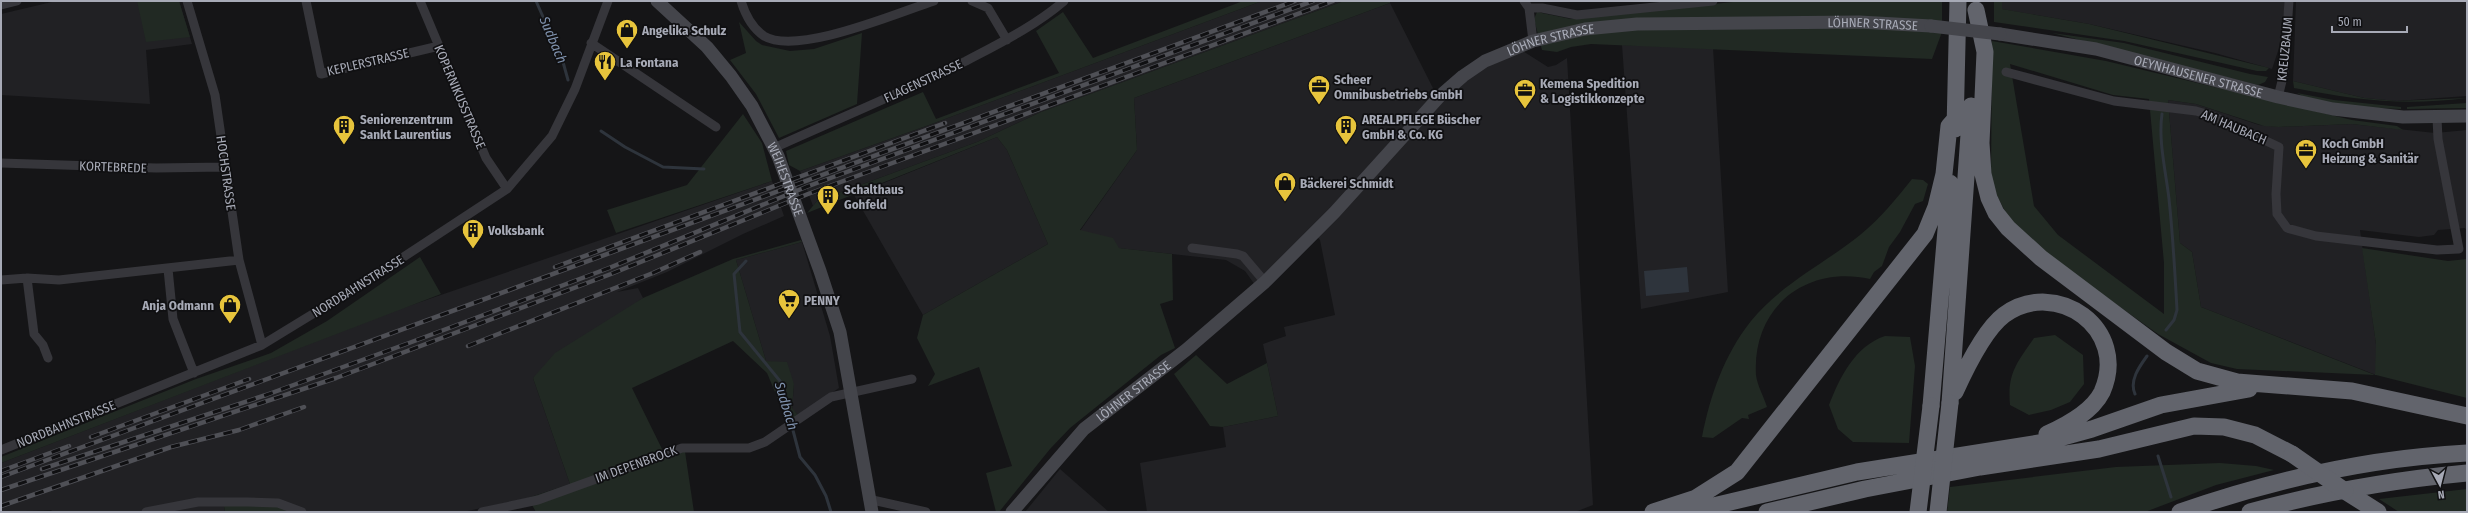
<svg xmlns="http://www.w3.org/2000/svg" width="2468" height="513" font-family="'Fira Sans Condensed',sans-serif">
  <rect width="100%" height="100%" fill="#151517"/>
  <!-- built -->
  <path fill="#212124" d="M56,1H179L192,44L146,50L150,104L1,95V14Z
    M1262,1H1344L1041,112L977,142L817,201L813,206L800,171L929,125Z
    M2002,1H2285L2281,42L2272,69L2215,53L2089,24L2001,9Z
    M2296,1H2467V96L2397,101L2364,98L2293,81Z
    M1390,3L1438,98L1518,48L1548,67L1556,65L1567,58L1593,505L1575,512H1147L1140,463L1226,447L1223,427L1278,416L1263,344L1286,336L1284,327L1335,315L1320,240L1311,230L1255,285L1245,271L1226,260L1118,248L1080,231L1137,150L1134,98Z
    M1622,45L1713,48L1728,292L1641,309Z
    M2168,100L2196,104L2259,125L2278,127L2352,124L2435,133L2467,130V231L2465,228L2438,230L2434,235L2419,237L2360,230L2376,344V375L2201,307L2192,252L2180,243Z
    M997,137L1007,150L1048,244L923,315L854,195Z
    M772,181L784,216L743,234L667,272L617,292L638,288L643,298L533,378L570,484L528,498L463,512H292L224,507L225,512H50L52,510L1,512V463L397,310Z
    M802,242L830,336L839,388L798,415L792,409L794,384L780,363L766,361L736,260Z
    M1060,469L1109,512H1025Z"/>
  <!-- green -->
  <path fill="#212923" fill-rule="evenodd" d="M137,1H179L190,37L146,42Z
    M1243,1H1262L929,125L800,171L789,165L786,151L923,92L936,119L1059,73L1036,31L1063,12L1093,58Z
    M1344,1H1390V3L1134,98L1137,150L1080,230L1113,238L1119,248L1172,254L1173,300L1160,304L1175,348L1161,355L1070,428L1050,449L999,512H996L986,473L1012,466L979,367L928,386L935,374L917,338L923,315L1048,244L1007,150L997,137L807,213L817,201L977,142L1041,112Z
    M1742,1H1942V32L1932,59L1591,44L1571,47L1557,52L1542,50L1534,19L1537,12L1571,19Z
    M1994,1H2002V9L2089,24L2269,68L2266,71H2257L2124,41L1994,22Z
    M739,22L756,41L762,45L790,51L814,49L862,33L857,104L779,138L756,94L730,60L746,53Z
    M2052,33L2124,43L2250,74L2268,77L2265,82L2258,85Z
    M1992,41L2106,61L2352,120L2397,126L2403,130L2352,124L2278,127L2264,126L2196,104L2168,100L2180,243L2192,252L2201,307L2375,375L2376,344L2362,248L2448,261L2467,259V398L2376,375L2237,369L2211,363L2158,334L2048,256L2010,220L1998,198L1991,177ZM2010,64L2113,95L2149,99L2164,263V314L2058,235L2034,206Z
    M2293,81L2364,98L2397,101L2467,98C2403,106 2356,100 2294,88Z
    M2297,93L2334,100L2401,107V109C2376,108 2316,106 2297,93Z
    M2467,103V108L2407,109V107Z
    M743,114L762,143L772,181L616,233L607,210L687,185Z
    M1912,179L1923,180L1928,184L1923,201L1915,204L1900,232L1889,247L1882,266L1874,272L1870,279C1805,265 1752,308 1756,375C1757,385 1764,397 1767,407L1748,415L1749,419L1742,418L1713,438L1702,437C1710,396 1724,355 1751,321C1781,284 1824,264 1860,235C1880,219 1896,199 1912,179Z
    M801,240L802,242L736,260L766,361L787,362L794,384L792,408L798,415L788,423L767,373L733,341L632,388L663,451L684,445L694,512H536L528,498L570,484L533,378L555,353L643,298L733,259Z
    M420,257L441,294L1,463V457L196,379L271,353L327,321Z
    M2055,335L2083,355L2084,384L2070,402L2051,410L2029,415L2010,405C2007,373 2017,363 2034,338Z
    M1885,336L1910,337L1915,366L1909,443L1853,442L1838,429L1829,405C1840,377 1855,346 1885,336Z
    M1196,355L1227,384L1267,363L1278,416L1223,427L1210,426L1174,374Z
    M2220,463L2256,466L2274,470L2216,485L2145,512H1947L1950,487L2116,467Z
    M2467,489V512H2399L2379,499Z
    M277,505L292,512H225L224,506Z"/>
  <!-- water -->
  <path fill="#2e343c" d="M1687,267L1689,292L1646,296L1644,271Z"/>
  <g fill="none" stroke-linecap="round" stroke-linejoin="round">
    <!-- stream -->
    <path stroke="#2e343c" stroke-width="3" d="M536,1L563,62L568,80
      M2162,114C2158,141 2166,172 2169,199C2173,236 2175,273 2177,310L2174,320L2166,330
      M601,131L625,147L663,167L704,169
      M746,261L734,274L740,332L780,381L800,457L815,475L826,496L831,512
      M2135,394C2129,381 2139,367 2147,356
      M2158,456L2171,497"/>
    <!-- street -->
    <path stroke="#36363b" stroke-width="9" d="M187,1L215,95L239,260L262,345
      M306,1L321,74L439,46
      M420,1L486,158L507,189
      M741,1C745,14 752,28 764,36C797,56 897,13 934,1
      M972,1L988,8L1007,40
      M1524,1L1529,8L1533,41
      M1,5L17,1
      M1529,8H1542L1577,15L1713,1
      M591,43L716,127
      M2006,72L2114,101L2196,111L2213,116L2279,147L2276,194L2277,214L2287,228L2316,236L2437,250L2459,249L2438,139L2437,118
      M2278,97L2284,73L2289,1
      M774,148C838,119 903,92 966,61C1000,43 1035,26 1064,1
      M1,163L156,168L225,167
      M1192,248L1237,254L1243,256L1265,282
      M168,269L173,319L194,373
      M27,278L34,334L43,345L48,358
      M1,280L27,278L59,280L239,260
      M1,450L262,345L370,279L507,189L552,136L575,89L608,1
      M868,499L926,512
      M146,512L198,502H248L278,503L302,512
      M482,512L538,500L682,448H749L765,442L831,397L912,379"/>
    <!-- secondary -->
    <g stroke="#44454b" stroke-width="13">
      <path id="s1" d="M657,1L707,47L731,76L752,106L778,156L820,271L840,332L872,512"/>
      <path id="s2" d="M2000,34L2096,49L2278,97L2333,109L2403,117L2467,116"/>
      <path id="s3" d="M1012,512L1084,429L1186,350L1265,282L1334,213L1440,96L1463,76L1485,61L1533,41L1585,29L1637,24L1859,22L1931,26"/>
    </g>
    <!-- highway -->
    <path stroke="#62646c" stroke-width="17" d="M1976,10L1985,52L1981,143L1983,174L1989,198L1996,213L2008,228L2041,258L2166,352L2197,371L2237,382L2352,391L2467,416
      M1955,129L1958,1
      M1955,392C1965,370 1984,330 2004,315C2056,277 2130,329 2102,392C2092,412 2067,425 2047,434
      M1950,403L1971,106
      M1931,406L1950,183
      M2345,491L2378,512
      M1653,512L1696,498L1737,472L1925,234L1936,207L1944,174L1949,126L1956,118
      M1688,512L1857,472L2045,442L2092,429L2161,405L2249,389
      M1767,512L1865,489L1980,467L2099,449L2194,426L2224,427L2255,435L2292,454
      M2180,512C2272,480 2370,458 2467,453
      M2250,512C2322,492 2393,480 2467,473"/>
    <!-- rail casing -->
    <g stroke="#4f5056" stroke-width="4.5">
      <path id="rail" d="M555,267L945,123
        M468,346L653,273L700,252
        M91,437L249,379
        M42,469L266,395L409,343L609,268L806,187L1313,1
        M1,471L69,446
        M1,477L1295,1
        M1,490L336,378L611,274L808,194L1333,1
        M1,506L171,447L239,430L304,407"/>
    </g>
    <!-- rail -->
    <use href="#rail" stroke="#101012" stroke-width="3" stroke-dasharray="9" stroke-linecap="butt"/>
    <!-- secondary-bridge -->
    <path stroke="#44454b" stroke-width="13" d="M1931,26L2000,34"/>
    <!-- highway-bridge -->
    <path stroke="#62646c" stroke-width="17" d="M2292,454L2345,491
      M1918,512L1931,406
      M1938,512L1950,403"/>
  </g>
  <!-- icons -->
  <defs>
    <g id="shop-pin" transform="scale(1.15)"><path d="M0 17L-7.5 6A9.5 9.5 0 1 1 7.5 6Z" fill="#e7c43c" stroke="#101012"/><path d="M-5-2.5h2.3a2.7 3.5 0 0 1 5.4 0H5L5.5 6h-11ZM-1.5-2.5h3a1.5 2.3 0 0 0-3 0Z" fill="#111"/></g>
    <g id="restaurant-pin" transform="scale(1.15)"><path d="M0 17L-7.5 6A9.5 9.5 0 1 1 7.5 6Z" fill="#e7c43c" stroke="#101012"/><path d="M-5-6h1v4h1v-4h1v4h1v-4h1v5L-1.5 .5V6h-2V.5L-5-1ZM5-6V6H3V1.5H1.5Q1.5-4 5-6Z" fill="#111"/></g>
    <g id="office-pin" transform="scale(1.15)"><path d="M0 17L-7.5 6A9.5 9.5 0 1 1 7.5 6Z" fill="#e7c43c" stroke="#101012"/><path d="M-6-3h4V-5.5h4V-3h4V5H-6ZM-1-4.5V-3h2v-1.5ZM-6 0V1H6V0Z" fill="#111"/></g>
    <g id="building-pin" transform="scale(1.15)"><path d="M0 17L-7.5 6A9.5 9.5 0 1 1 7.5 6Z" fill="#e7c43c" stroke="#101012"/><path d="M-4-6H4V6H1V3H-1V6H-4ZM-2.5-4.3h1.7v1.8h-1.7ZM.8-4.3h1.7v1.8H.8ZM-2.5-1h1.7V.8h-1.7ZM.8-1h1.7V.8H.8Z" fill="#111"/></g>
    <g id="supermarket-pin" transform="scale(1.15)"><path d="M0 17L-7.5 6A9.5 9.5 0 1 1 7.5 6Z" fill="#e7c43c" stroke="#101012"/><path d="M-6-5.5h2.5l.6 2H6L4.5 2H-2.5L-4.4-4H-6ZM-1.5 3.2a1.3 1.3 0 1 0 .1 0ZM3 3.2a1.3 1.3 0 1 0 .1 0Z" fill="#111"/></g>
  </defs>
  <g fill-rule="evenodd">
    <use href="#shop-pin" x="627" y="30"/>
    <use href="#restaurant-pin" x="605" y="62"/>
    <use href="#office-pin" x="1319" y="86"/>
    <use href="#office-pin" x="1525" y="90"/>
    <use href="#building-pin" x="344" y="126"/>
    <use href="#building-pin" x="1346" y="126"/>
    <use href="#office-pin" x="2306" y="150"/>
    <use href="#shop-pin" x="1285" y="183"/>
    <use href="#building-pin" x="828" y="196"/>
    <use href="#building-pin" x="473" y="230"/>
    <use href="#supermarket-pin" x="789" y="300"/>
    <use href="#shop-pin" x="230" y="305"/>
  </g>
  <g text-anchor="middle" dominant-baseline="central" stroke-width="3.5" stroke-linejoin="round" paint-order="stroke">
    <!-- street labels -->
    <g font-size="13" fill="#a7aab6" stroke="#101012">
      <text stroke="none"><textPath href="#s3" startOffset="1049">LÖHNER STRASSE</textPath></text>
      <text stroke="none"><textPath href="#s3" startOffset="725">LÖHNER STRASSE</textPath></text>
      <text transform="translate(2285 49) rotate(-84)">KREUZBAUM</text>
      <text transform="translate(368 62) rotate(-13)">KEPLERSTRASSE</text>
      <text stroke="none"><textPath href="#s2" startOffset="203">OEYNHAUSENER STRASSE</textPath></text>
      <text transform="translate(923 81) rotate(-25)">FLAGENSTRASSE</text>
      <text transform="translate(460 97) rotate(67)">KOPERNIKUSSTRASSE</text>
      <text transform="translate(2234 127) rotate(23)">AM HAUBACH</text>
      <text transform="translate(113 167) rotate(2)">KORTEBREDE</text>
      <text transform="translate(226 173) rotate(82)">HOCHSTRASSE</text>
      <text stroke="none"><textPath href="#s1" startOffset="223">WEIHESTRASSE</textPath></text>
      <text transform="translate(358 286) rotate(-32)">NORDBAHNSTRASSE</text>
      <text stroke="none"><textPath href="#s3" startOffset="172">LÖHNER STRASSE</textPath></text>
      <text transform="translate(66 424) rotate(-22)">NORDBAHNSTRASSE</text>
      <text transform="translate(636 464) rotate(-20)">IM DEPENBROCK</text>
    </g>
    <!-- poi labels -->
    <g font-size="13" font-weight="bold" fill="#a7aab6" stroke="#101012" text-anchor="start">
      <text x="642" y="30">Angelika Schulz</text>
      <text x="620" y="62">La Fontana</text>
      <text x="1334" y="79">Scheer<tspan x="1334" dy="15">Omnibusbetriebs GmbH</tspan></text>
      <text x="1540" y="83">Kemena Spedition<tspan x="1540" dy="15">&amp; Logistikkonzepte</tspan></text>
      <text x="360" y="119">Seniorenzentrum<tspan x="360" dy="15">Sankt Laurentius</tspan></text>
      <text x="1362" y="119">AREALPFLEGE Büscher<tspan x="1362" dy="15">GmbH &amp; Co. KG</tspan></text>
      <text x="2322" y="143">Koch GmbH<tspan x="2322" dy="15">Heizung &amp; Sanitär</tspan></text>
      <text x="1300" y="183">Bäckerei Schmidt</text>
      <text x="844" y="189">Schalthaus<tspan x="844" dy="15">Gohfeld</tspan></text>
      <text x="488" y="230">Volksbank</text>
      <text x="804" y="300">PENNY</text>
      <text x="214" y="305" text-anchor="end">Anja Odmann</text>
    </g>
    <!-- water labels -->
    <g font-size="14" font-style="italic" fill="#8093af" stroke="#101012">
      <text transform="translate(553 40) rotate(67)">Sudbach</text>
      <text transform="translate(786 406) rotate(73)">Sudbach</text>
    </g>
  </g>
  <!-- border -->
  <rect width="2468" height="513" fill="none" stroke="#a7aab6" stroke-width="4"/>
  <!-- north arrow -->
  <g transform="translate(2440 485) rotate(173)" stroke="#101012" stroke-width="3" paint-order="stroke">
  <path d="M0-3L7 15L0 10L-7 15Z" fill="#a7aab6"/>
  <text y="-6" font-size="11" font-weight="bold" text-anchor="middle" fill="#a7aab6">N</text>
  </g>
  <!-- scale -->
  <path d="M2332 26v6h75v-6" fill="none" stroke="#a7aab6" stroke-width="2"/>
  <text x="2338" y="26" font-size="12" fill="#a7aab6" stroke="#101012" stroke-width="3" paint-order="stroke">50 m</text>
</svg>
